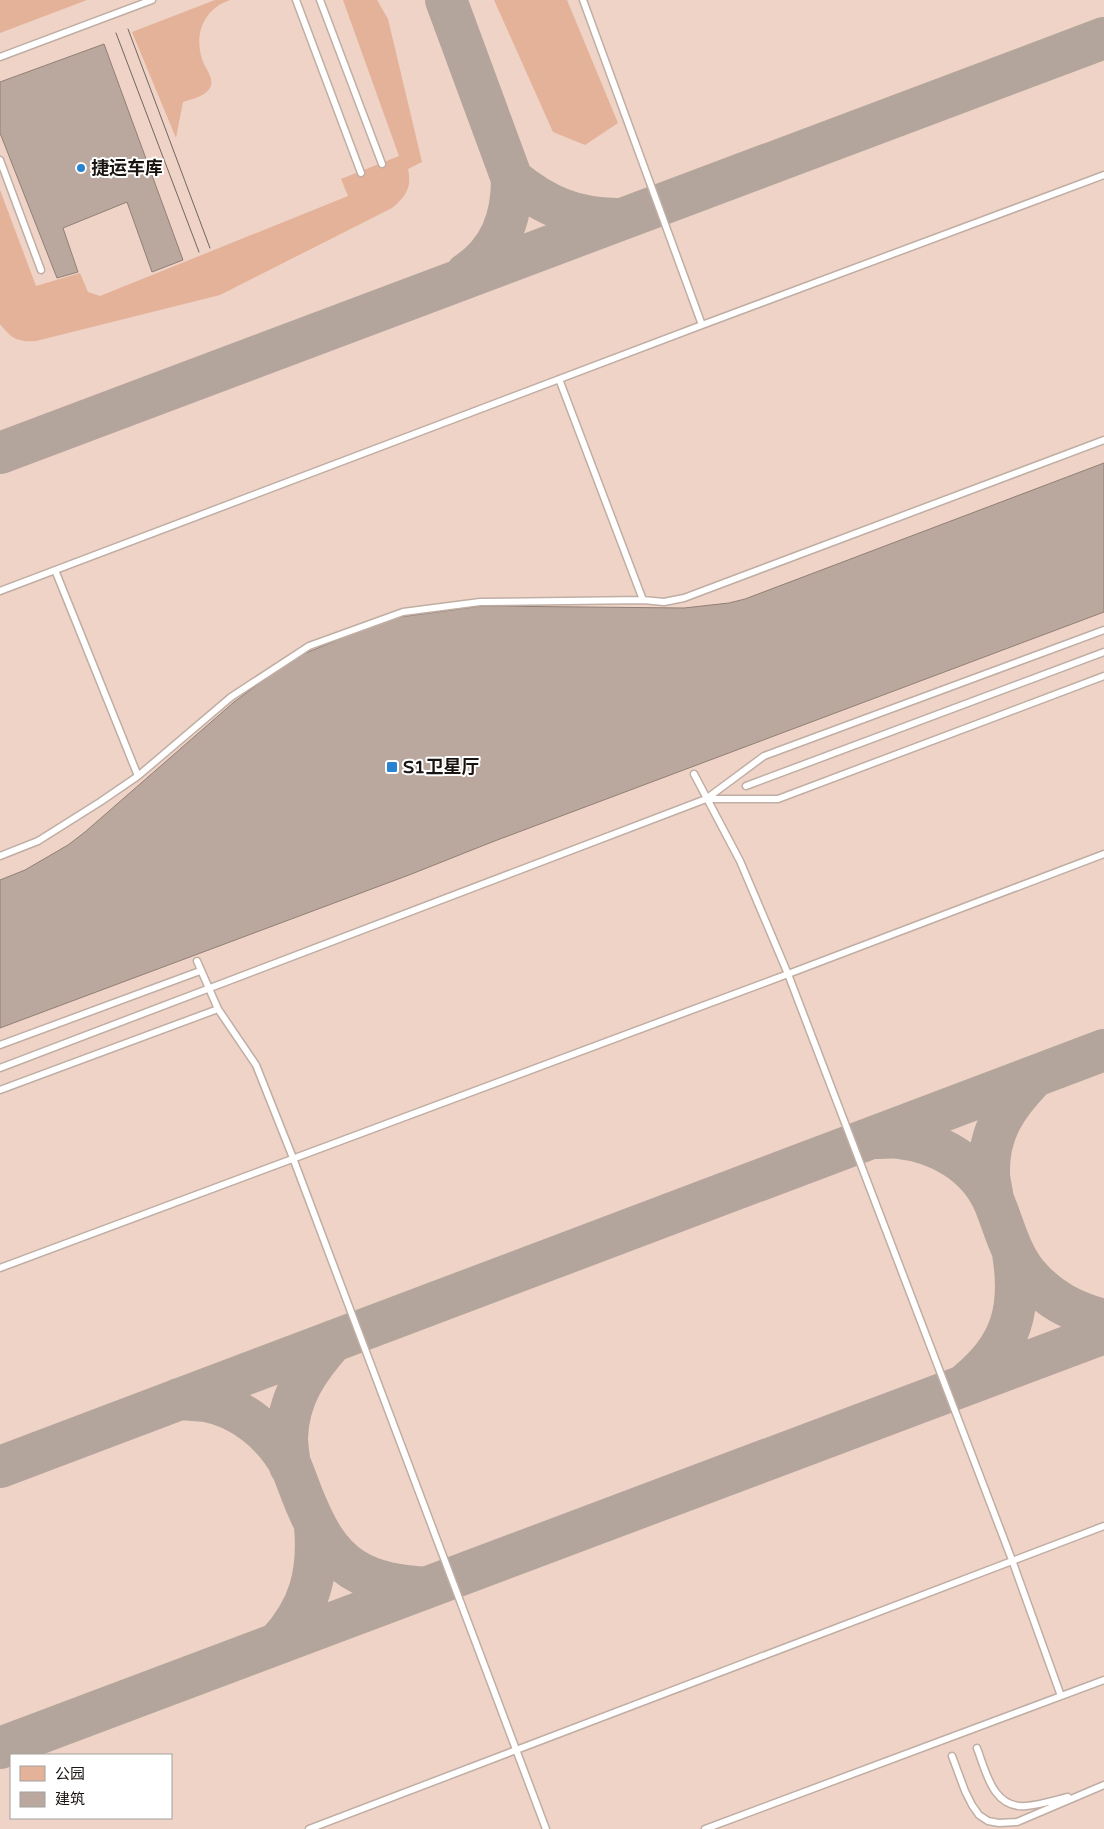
<svg xmlns="http://www.w3.org/2000/svg" width="1104" height="1829" font-family="'Varela Round','Noto Sans SC',sans-serif">
  <rect width="100%" height="100%" fill="#f4e1d7"/>
  <!-- built -->
  <path fill="#eed3c6" fill-rule="evenodd" d="M0,0H1104V1829H0ZM11,1755H171V1818H11Z"/>
  <!-- green -->
  <path fill="#e4b299" d="M0,0H87L0,33Z
    M215,0H230C204,9 194,33 202,59C205,69 215,78 210,88C205,97 191,99 183,102L176,138L132,32Z
    M343,0H377L388,19L422,162L408,169C412,188 406,196 392,208L220,295L36,341C17,342 12,339 0,324V190L36,286L80,273L88,292L100,296L348,196L341,179L399,156Z
    M494,0H567L618,123L585,145L553,132Z"/>
  <g fill="none" stroke-linecap="round" stroke-linejoin="round">
    <!-- taxiway -->
    <path stroke="#b3a49c" stroke-width="42" d="M446,0L512,179C512,219 500,251 466,274
      M512,179C545,206 574,218 616,219
      M0,453L1104,38
      M877,1138C885,1138 893,1137 900,1138C939,1142 978,1165 994,1202C1004,1226 1010,1253 1027,1274C1048,1299 1073,1312 1104,1320
      M993,1200C992,1191 989,1181 989,1173C988,1131 1007,1105 1034,1077
      M968,1382C1012,1346 1022,1308 1013,1253
      M179,1399C188,1400 197,1400 206,1401C241,1407 274,1434 291,1466C296,1478 300,1490 305,1502C316,1528 328,1553 353,1569C375,1583 400,1586 426,1588
      M290,1466C289,1457 287,1447 287,1438C288,1398 307,1370 333,1341
      M0,1467L1104,1050
      M278,1643C310,1608 319,1573 315,1526
      M0,1748L1104,1333"/>
  </g>
  <!-- building -->
  <path fill="#baa79e" stroke="#917f76" d="M104,44L183,260L152,272L127,202L63,228L78,272L57,278L0,133V82Z
    M1104,463V612L492,842L409,875L0,1028V880L25,870L68,845L85,832L234,702L280,668L301,655L374,625L400,617L482,606L684,608L729,603L745,599Z"/>
  <g fill="none" stroke-linecap="round" stroke-linejoin="round">
    <!-- service casing -->
    <g stroke="#c0aea4" stroke-width="9">
      <path id="service" d="M296,0L361,173
        M320,0L382,164
        M583,0L702,325
        M0,57L152,0
        M0,160L41,270
        M559,379L643,600
        M55,570L138,776
        M0,591L702,325L1104,175
        M694,774L740,861L788,974L1012,1560L1061,1696
        M746,786L1104,652
        M706,799H778L1104,676
        M0,856L38,841L100,802L138,776L231,697L309,646L403,612L480,602L643,600L664,602L684,598L1104,440
        M197,961L218,1009L256,1065L293,1158L546,1829
        M0,1045L200,971
        M0,1068L706,799L764,756L1104,630
        M0,1090L218,1009
        M0,1268L788,974L1104,854
        M977,1748C986,1772 993,1809 1026,1806C1040,1805 1055,1800 1068,1797
        M952,1756L965,1791L972,1805L979,1815L988,1821L999,1823L1017,1822L1104,1785
        M309,1829L1104,1526
        M705,1829L1104,1680"/>
    </g>
    <!-- service -->
    <use href="#service" stroke="#fff" stroke-width="6"/>
    <!-- tram -->
    <path stroke="#726660" stroke-width="1" d="M128,29L210,248
      M116,33L199,252"/>
  </g>
  <!-- markers -->
  <g fill="#2883d0" stroke="#fff" stroke-width="2">
    <circle cx="81" cy="168" r="5"/>
    <rect x="386" y="761" width="12" height="12" rx="2.5"/>
  </g>
  <g text-anchor="middle" dominant-baseline="central" stroke-width="4" stroke-linejoin="round" paint-order="stroke">
    <!-- poi labels -->
    <g font-size="18" font-weight="bold" fill="#19130f" stroke="#fff" text-anchor="start">
      <text x="91" y="168">捷运车库</text>
      <text x="403" y="767">S1卫星厅</text>
    </g>
  </g>
  <!-- legend -->
  <rect x="10" y="1754" width="162" height="65" fill="#ffffff" stroke="#a3a19f"/>
  <rect x="20" y="1766" width="25" height="15" fill="#e4b299" stroke="#a3a19f"/>
  <text x="55" y="1779" font-size="15" fill="#19130f">公园</text>
  <rect x="20" y="1792" width="25" height="15" fill="#baa79e" stroke="#a3a19f"/>
  <text x="55" y="1804" font-size="15" fill="#19130f">建筑</text>
</svg>
